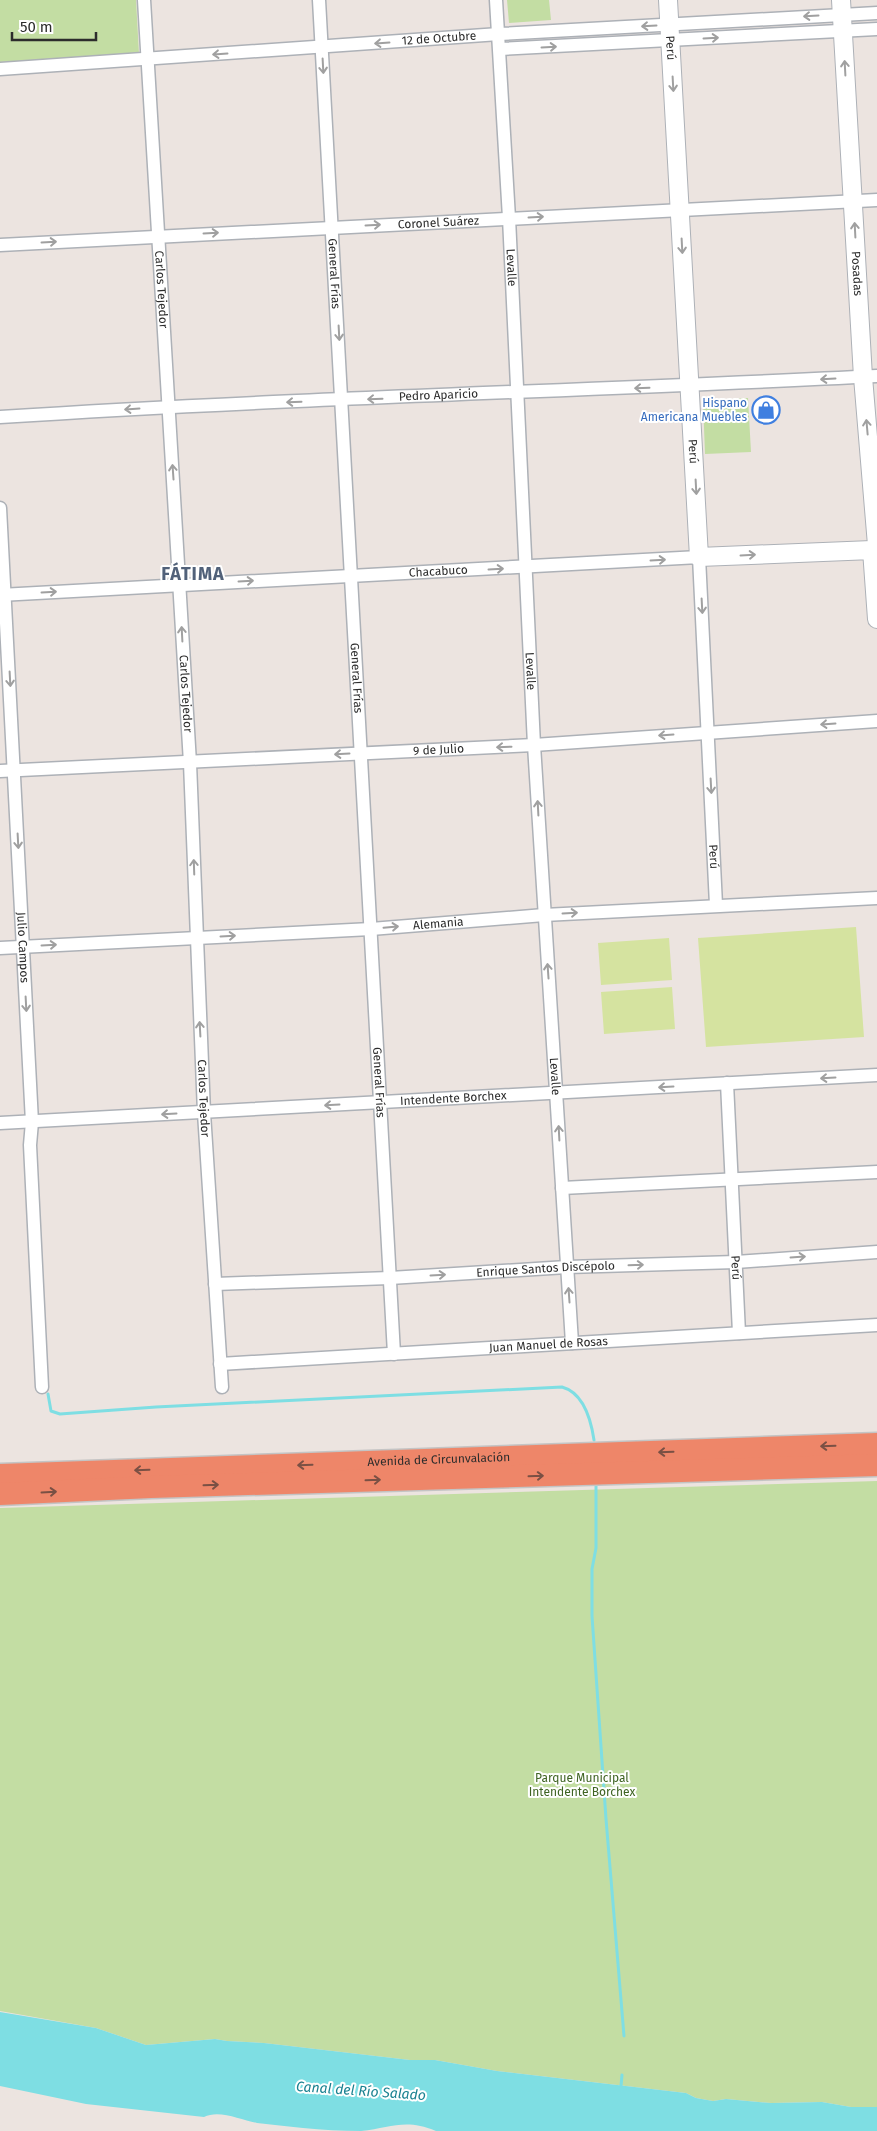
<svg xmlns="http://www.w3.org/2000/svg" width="877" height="2131" font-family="'Fira Sans',sans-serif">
  <rect width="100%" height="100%" fill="#ece4e0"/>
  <!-- green -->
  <path fill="#c3dda3" d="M0,0H136L139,54L0,62Z
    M507,0H549L551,20L509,23Z
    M748,398L751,452L705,454L703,401Z
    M877,1481V2107H851L822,2102L771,2103L726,2099L713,2101L696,2098L686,2093L497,2071L435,2060H410L264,2043L227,2041L215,2039L146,2045L96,2028L0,2011V1508Z"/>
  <!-- pitch -->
  <path fill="#d5e3a0" d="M856,927L864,1037L706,1047L698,938Z
    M669,938L672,980L601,985L598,943Z
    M672,987L675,1029L604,1034L601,992Z"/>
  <!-- water -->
  <path fill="#7edee3" d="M0,2012L96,2028L146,2045L215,2039L227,2041L264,2043L410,2060H435L497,2071L686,2093L696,2098L713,2101L726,2099L771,2103L822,2102L851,2107H877V2131H436C405,2118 391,2128 361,2131C342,2131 322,2130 303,2128C287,2126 272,2125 257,2123C241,2120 219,2109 204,2117L86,2104L0,2086Z"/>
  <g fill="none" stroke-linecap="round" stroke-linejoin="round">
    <!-- stream -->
    <path stroke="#7edee3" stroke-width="3" d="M48,1394L51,1411L60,1414L156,1407L562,1387C584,1393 591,1420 594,1440
      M596,1483V1548L592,1569V1616L606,1819L624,2036
      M621,2086L622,2075"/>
    <!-- street casing -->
    <g stroke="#adb1b7" stroke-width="15">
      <g id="street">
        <path id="s1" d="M144,0L190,763L204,1113L222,1387"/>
        <path id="s2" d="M319,0L394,1354"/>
        <path id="s3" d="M496,0L509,218L534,745L572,1343"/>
        <path d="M500,49L877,29"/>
        <path id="s4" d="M0,69L499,34L877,13"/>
        <path id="s5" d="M0,245L877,200"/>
        <path id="s6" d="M0,417C292,398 585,391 877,376"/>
        <path id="s7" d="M0,508L32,1122L30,1145L42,1387"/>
        <path id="s8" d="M0,595L699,557L716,905"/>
        <path id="s9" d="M0,771L534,745L877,721"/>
        <path id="s10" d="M0,948L371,929L544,915L877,898"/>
        <path id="s11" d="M727,1083L739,1333"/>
        <path id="s12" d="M0,1123L877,1075"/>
        <path d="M562,1188L877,1172"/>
        <path id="s13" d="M215,1284L390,1278L567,1267L736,1262L877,1252"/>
        <path id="s14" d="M220,1364L877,1325"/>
      </g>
    </g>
    <!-- secondary casing -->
    <g stroke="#adb1b7" stroke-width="20">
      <g id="secondary">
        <path id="s15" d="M668,0L699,557L872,550L877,619"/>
        <path id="s16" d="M841,0L863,377L877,545"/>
      </g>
    </g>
    <!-- highway casing -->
    <g stroke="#c4c4c4" stroke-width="25">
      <g id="highway">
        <path id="s17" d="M0,1475L877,1444"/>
        <path d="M0,1494L151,1487L877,1465"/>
      </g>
    </g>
    <!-- street -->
    <use href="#street" stroke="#fff" stroke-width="12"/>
    <!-- secondary -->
    <use href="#secondary" stroke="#fff" stroke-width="18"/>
    <!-- highway -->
    <use href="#highway" stroke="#ee8669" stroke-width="22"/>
  </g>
  <!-- one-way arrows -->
  <defs><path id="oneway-shaft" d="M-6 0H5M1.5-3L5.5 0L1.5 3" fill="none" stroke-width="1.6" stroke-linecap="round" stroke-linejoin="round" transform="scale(1.25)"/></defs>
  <g stroke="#a0a0a0">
    <use href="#oneway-shaft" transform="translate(811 16) rotate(177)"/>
    <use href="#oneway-shaft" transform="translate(649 26) rotate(177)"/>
    <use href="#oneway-shaft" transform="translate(711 38) rotate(-3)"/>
    <use href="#oneway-shaft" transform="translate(382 43) rotate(176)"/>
    <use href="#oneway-shaft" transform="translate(549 47) rotate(-3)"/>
    <use href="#oneway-shaft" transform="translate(220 54) rotate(176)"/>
    <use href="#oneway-shaft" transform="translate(323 66) rotate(87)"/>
    <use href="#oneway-shaft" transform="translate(845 68) rotate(-93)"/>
    <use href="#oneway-shaft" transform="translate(673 84) rotate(87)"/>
    <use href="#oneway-shaft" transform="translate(536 217) rotate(-3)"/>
    <use href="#oneway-shaft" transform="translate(373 225) rotate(-3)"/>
    <use href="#oneway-shaft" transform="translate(855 230) rotate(-93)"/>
    <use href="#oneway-shaft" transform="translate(211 233) rotate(-3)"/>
    <use href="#oneway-shaft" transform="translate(49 242) rotate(-3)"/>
    <use href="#oneway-shaft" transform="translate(682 246) rotate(87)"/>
    <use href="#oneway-shaft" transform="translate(339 333) rotate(87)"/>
    <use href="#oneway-shaft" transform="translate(828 379) rotate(177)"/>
    <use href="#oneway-shaft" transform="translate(642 388) rotate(178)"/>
    <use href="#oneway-shaft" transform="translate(375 399) rotate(178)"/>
    <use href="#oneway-shaft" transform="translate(294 402) rotate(178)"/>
    <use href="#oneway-shaft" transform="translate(132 409) rotate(176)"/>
    <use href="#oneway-shaft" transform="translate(867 427) rotate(-95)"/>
    <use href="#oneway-shaft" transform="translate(173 472) rotate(-94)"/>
    <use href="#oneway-shaft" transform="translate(696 487) rotate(87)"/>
    <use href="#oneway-shaft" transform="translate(748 555) rotate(-3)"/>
    <use href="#oneway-shaft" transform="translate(658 560) rotate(-3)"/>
    <use href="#oneway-shaft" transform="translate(496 569) rotate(-3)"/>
    <use href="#oneway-shaft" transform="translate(246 581) rotate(-3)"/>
    <use href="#oneway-shaft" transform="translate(49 592) rotate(-3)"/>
    <use href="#oneway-shaft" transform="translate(702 606) rotate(87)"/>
    <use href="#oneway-shaft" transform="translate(182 634) rotate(-93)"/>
    <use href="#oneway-shaft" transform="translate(10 679) rotate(87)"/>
    <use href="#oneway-shaft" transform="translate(828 724) rotate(176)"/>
    <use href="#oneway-shaft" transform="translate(666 735) rotate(176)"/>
    <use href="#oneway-shaft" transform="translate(504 747) rotate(178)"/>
    <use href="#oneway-shaft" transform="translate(342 754) rotate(177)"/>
    <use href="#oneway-shaft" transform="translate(711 786) rotate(87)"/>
    <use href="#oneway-shaft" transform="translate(538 808) rotate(-93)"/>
    <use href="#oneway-shaft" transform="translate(18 841) rotate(87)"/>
    <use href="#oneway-shaft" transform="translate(194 867) rotate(-92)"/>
    <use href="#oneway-shaft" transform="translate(570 913) rotate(-3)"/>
    <use href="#oneway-shaft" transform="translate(391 927) rotate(-5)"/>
    <use href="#oneway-shaft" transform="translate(228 936) rotate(-3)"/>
    <use href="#oneway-shaft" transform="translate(49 945) rotate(-3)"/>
    <use href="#oneway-shaft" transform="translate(548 971) rotate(-94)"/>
    <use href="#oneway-shaft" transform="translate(26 1004) rotate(87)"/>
    <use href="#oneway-shaft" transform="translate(200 1029) rotate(-93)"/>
    <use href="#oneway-shaft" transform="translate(828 1078) rotate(177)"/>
    <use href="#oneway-shaft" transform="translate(666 1087) rotate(177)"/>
    <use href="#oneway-shaft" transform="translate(332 1105) rotate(177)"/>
    <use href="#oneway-shaft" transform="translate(169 1114) rotate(177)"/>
    <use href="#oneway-shaft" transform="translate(559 1133) rotate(-93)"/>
    <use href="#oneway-shaft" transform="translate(798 1257) rotate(-4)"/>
    <use href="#oneway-shaft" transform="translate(636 1265) rotate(-2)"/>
    <use href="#oneway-shaft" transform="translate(438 1275) rotate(-3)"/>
    <use href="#oneway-shaft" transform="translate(569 1295) rotate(-94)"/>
  </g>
  <g stroke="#7a5044">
    <use href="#oneway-shaft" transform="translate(828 1446) rotate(178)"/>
    <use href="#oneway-shaft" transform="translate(666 1452) rotate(178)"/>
    <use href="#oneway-shaft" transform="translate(305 1465) rotate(178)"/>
    <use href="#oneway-shaft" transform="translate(142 1470) rotate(178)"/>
    <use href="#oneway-shaft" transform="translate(536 1476) rotate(-2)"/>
    <use href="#oneway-shaft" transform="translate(373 1480) rotate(-2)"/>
    <use href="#oneway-shaft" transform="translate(211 1485) rotate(-2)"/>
    <use href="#oneway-shaft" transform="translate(49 1492) rotate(-3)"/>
  </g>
  <!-- icons -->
  <defs>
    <g id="shop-ring" transform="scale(1.4375)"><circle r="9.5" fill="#fff" stroke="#3f7fe0" stroke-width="1.5"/><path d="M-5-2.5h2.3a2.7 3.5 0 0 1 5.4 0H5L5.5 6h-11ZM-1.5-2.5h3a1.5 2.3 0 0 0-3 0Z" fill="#3f7fe0"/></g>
  </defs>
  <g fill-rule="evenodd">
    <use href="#shop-ring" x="766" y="410"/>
  </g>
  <g text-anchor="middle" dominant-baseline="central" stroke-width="4" stroke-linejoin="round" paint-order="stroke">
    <!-- street labels -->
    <g font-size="12" fill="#2c2c2c" stroke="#fff">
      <text stroke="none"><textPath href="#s4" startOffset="440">12 de Octubre</textPath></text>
      <text stroke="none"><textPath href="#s15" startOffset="48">Perú</textPath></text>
      <text stroke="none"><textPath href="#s5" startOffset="439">Coronel Suárez</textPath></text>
      <text stroke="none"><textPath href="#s3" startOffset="268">Levalle</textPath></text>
      <text stroke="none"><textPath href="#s2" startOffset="274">General Frías</textPath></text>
      <text stroke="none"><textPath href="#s16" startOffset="274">Posadas</textPath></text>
      <text stroke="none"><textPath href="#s1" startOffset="290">Carlos Tejedor</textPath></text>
      <text stroke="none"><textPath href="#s6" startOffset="439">Pedro Aparicio</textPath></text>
      <text stroke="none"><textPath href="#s15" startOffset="452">Perú</textPath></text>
      <text stroke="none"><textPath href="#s8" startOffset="439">Chacabuco</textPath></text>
      <text stroke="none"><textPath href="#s3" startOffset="672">Levalle</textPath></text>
      <text stroke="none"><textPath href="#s2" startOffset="679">General Frías</textPath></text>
      <text stroke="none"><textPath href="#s1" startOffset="695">Carlos Tejedor</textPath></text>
      <text stroke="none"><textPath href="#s9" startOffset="439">9 de Julio</textPath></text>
      <text stroke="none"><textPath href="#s8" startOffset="1000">Perú</textPath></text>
      <text stroke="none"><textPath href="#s10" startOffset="439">Alemania</textPath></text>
      <text stroke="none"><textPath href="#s7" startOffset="440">Julio Campos</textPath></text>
      <text stroke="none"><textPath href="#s3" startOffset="1078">Levalle</textPath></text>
      <text stroke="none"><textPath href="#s2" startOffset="1084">General Frías</textPath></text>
      <text stroke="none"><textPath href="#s1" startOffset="1100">Carlos Tejedor</textPath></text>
      <text stroke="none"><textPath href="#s12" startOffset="454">Intendente Borchex</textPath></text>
      <text stroke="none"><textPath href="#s11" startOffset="185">Perú</textPath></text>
      <text stroke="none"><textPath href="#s13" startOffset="331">Enrique Santos Discépolo</textPath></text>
      <text stroke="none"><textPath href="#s14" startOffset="329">Juan Manuel de Rosas</textPath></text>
      <text stroke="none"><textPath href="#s17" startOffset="439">Avenida de Circunvalación</textPath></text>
    </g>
    <!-- shop labels -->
    <g font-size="12" fill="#366cbe" stroke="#fff" text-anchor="end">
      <text x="747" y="403">Hispano<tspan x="747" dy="14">Americana Muebles</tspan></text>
    </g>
    <!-- park labels -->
    <g font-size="12" fill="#3e6322" stroke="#fff">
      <text x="582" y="1778">Parque Municipal<tspan x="582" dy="14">Intendente Borchex</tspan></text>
    </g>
    <!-- water labels -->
    <g font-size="14" font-style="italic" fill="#1b8291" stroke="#fff">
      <text transform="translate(361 2091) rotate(4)">Canal del Río Salado</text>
    </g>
    <!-- district labels -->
    <g font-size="18" font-weight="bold" letter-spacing="1" fill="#516179" stroke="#fff">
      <text x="193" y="574">FÁTIMA</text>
    </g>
  </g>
  <!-- scale -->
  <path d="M12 32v8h84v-8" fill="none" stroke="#2c2c2c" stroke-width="2.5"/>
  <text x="20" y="32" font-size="15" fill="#2c2c2c" stroke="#ffffff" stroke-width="4" paint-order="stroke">50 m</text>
</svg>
